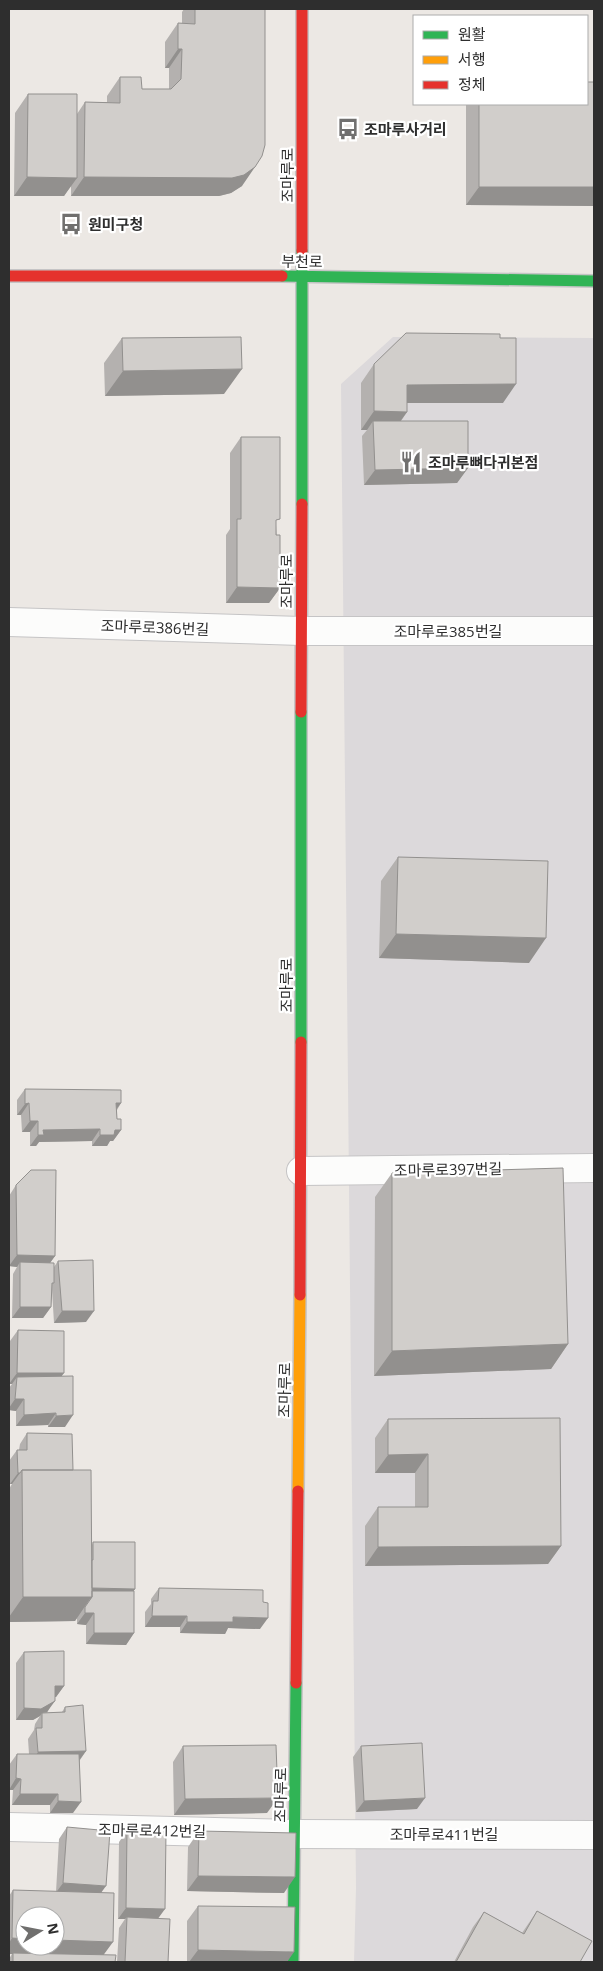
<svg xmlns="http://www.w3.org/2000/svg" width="603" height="1971" font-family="'Open Sans','Noto Sans KR',sans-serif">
  <rect width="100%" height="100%" fill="#ece8e4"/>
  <!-- industrial -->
  <path fill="#dcd9db" d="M393,337L594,338V1962H354L356,1888L341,384Z"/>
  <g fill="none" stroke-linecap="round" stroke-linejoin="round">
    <!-- street casing -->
    <g stroke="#c5c4c5" stroke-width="30">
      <path id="street" d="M9,622L301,631H594
        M301,1171L594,1168
        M9,1827L294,1834L594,1835"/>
    </g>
    <!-- fast casing -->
    <g stroke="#c5c4c5" stroke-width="14">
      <path id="fast" d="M282,276L594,281
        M302,504V251
        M301,1042V712
        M293,1962L296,1683"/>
    </g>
    <!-- slow casing -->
    <g stroke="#c5c4c5" stroke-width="14">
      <path id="slow" d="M298,1491L300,1295"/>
    </g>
    <!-- jam casing -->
    <g stroke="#c5c4c5" stroke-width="14">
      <path id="jam" d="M302,251V9
        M9,276H282
        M301,712L302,504
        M300,1295L301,1042
        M296,1683L298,1491"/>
    </g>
    <!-- street -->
    <use href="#street" stroke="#fcfcfb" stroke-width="28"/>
    <!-- fast -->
    <use href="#fast" stroke="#30b455" stroke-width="11"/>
    <!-- slow -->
    <use href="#slow" stroke="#ff9f0a" stroke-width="11"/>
    <!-- jam -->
    <use href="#jam" stroke="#e5322d" stroke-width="11"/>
  </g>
  <!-- wall -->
  <path fill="#b4b1af" d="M184,9H265L242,186L231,193L219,196H71V185L64,196H14L15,113L28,94L77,114L85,102H107V96L120,77L142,89H169V68H165V42L178,23H182V12Z
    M594,82V206L466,205V104H587Z
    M122,338L224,394L105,396L104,363Z
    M500,338L503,403H407V412L401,421L468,468L457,483L364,485L362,436L367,430H361V383L374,364Z
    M241,437L276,525L280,588L269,603H226V535L230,529V453Z
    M398,857L529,963L379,958L381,881Z
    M25,1089L121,1103L117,1110V1119L121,1130L113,1141H110L107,1146H92V1141L39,1142L36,1146H30V1132H22L21,1115H17V1100Z
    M392,1173L568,1344L551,1369L374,1376L375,1197Z
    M16,1185L55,1256L50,1263L54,1267L58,1261L86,1322L54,1323L52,1290L51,1307L43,1318H12L13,1274L17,1267L9,1266V1196Z
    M18,1330L62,1377L65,1427H48V1425L16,1426V1411L9,1410V1388L12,1384H9L10,1341Z
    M388,1419L561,1546L548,1564L365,1566V1526L378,1507H415V1473H375V1438Z
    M27,1433L73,1470L92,1545L93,1542L135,1589L133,1591L134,1633L126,1645L86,1644V1625L77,1624V1618L75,1621L9,1622V1489L12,1484H10L9,1461L17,1450H19L20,1444Z
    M159,1588L260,1629L228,1628L225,1634L180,1633V1627H145V1612L151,1604V1599Z
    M24,1652L64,1686L56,1697H55L47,1713L62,1712L65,1707L86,1751L80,1760L73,1813H50V1805H12L13,1790H9V1765L17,1754H29L28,1739L34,1730L35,1724L40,1716L33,1720H16V1663Z
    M183,1746L267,1813L174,1815L173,1762Z
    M361,1746L417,1809L356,1812L353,1757Z
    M67,1827L102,1893L104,1955L115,1962H9V1959L12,1954H9V1896L13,1890L56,1892L59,1839Z
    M127,1831L158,1918L168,1962H117L119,1928L125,1919H118L119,1842Z
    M199,1831L284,1893L187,1891L188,1847Z
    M198,1906L287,1962H187V1921Z
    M537,1911L580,1962H454L473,1927L484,1912L522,1933Z"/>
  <!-- shaded-wall -->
  <path fill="#92908e" d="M178,49H182L169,68H165Z
    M255,167L242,186L231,193L219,196H71L84,177Z
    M27,177L77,178L64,196H14Z
    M479,187H594V206L466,205Z
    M242,369L224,394L105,396L123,371Z
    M516,384L503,403H394L407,385Z
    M374,411L407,412L394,430L373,421L367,430H361Z
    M468,468L457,483L364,485L375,470Z
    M237,587L280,588L269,603H226Z
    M396,934L546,938L529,963L379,958Z
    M29,1103L21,1115H17L25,1104Z
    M116,1103H121L113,1114Z
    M30,1121H38L30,1132H22Z
    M100,1129L92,1141L39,1142L36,1146H30L38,1135L43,1130Z
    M115,1130H121L113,1141H110L107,1146H92L100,1135Z
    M17,1255L55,1256L47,1267L20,1262L17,1267L9,1266Z
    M20,1307H51L43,1318H12Z
    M62,1311H94L86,1322L54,1323Z
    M568,1344L551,1369L374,1376L392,1351Z
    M17,1373H64L56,1384L17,1377L12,1384H9Z
    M15,1399H24L16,1411L9,1410V1408Z
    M56,1413L48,1425L16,1426L24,1415Z
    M73,1415L65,1427H48L56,1416Z
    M428,1454L415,1473H375L388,1455Z
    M18,1473H20L12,1484H10Z
    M561,1546L548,1564L365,1566L378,1547Z
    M86,1588L135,1589L128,1600L90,1599L75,1621L9,1622V1617L23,1597Z
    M85,1613H94L86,1625L77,1624Z
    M152,1616H187L180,1627H145Z
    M233,1617L268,1618L260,1629L228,1628L225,1634L180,1633L187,1622Z
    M94,1633H134L126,1645L86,1644Z
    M55,1686H64L56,1697H47Z
    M55,1701L47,1712L42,1713L40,1716L33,1720H16L24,1708Z
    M86,1751L78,1762L30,1764L38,1752Z
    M16,1778L21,1779L13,1790H9Z
    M20,1794H58L50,1805H12Z
    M278,1798L267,1813L174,1815L185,1799Z
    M425,1798L417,1809L356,1812L364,1801Z
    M58,1801L81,1802L73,1813H50Z
    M198,1876L295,1877L284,1893L187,1891Z
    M63,1883L106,1886L98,1897L55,1894Z
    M126,1908L165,1909L157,1920L127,1917L125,1919H118Z
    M12,1938L25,1939V1946H55V1940L113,1942L102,1957L9,1954V1943Z
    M198,1950L294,1952L287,1962H189Z"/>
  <!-- building -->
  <path fill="#d1cecb" stroke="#92908e" d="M195,9H265V145L262,156L255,167L244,175L232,178L84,177L85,102L120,103V77H141L142,89H171L181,79L182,49H178V23L195,24Z
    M587,82H594V187H479V104H587Z
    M28,94H77V178L27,177Z
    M406,333L500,334V338H516V384L407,385V412L374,411V364Z
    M241,337L242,369L123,371L122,338Z
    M373,421H468V468L375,470Z
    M241,437H280V519L276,520V535H280V588L237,587V519H241Z
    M398,857L548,861L546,938L396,934Z
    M25,1089L121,1090V1103H116L117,1119H121V1130H115L114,1135H100V1129L43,1130L44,1135H38V1121H30L29,1103L25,1104Z
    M563,1168L568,1344L392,1351V1173Z
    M31,1170H56L55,1256L17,1255L16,1185Z
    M93,1260L94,1311H62L58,1261Z
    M20,1262L54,1263V1283H52L51,1307H20Z
    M18,1330L64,1331V1373H17Z
    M73,1376V1415L56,1416V1413L24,1415V1399H15L17,1377Z
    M560,1418L561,1546L378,1547V1507H428V1454L388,1455V1419Z
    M27,1433L72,1434L73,1470H22L20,1473H18L17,1450H27Z
    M22,1470H91L92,1597H23Z
    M93,1542H135V1589L92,1588V1560H93Z
    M159,1588L263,1590V1602L268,1603V1618L233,1617V1622H187V1616H152L153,1601H158Z
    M92,1591H134V1633H94V1613H85V1607L92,1597Z
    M64,1651V1686H55V1701L41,1709L24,1708V1652Z
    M83,1705L86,1751L38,1752L36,1728H42V1713L65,1712V1707Z
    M422,1743L425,1798L364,1801L361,1746Z
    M276,1745L278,1798L185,1799L183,1746Z
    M17,1754H79L81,1802L58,1801V1794H20L21,1779L16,1778Z
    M67,1827L110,1831L106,1886L63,1883Z
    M127,1831L166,1832L165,1909L126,1908Z
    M199,1831L296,1833L295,1877L198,1876Z
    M13,1890L114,1893L113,1942L55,1940V1916H25V1939L12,1938Z
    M198,1906L295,1907L294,1952L198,1950Z
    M537,1911L592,1941L580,1962H456L484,1912L524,1934Z
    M127,1917L170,1919L168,1962H125Z
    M13,1953L116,1955L115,1962H13Z"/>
  <!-- icons -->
  <defs>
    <g id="bus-bare" transform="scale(1.725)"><path d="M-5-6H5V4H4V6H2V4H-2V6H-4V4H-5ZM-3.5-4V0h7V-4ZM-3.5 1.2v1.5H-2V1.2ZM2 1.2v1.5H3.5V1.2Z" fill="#706f6e" stroke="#fff" stroke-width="2.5" paint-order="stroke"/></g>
    <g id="restaurant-bare" transform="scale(1.725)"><path d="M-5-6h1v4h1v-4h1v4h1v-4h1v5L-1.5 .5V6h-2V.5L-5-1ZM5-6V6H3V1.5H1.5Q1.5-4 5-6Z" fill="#706f6e" stroke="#fff" stroke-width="2.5" paint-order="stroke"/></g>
  </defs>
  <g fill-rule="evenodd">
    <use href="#bus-bare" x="348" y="129"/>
    <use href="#bus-bare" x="71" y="224"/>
    <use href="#restaurant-bare" x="411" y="462"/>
  </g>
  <g text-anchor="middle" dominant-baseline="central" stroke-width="4.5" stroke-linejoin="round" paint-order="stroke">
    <!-- poi labels -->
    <g font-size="15" font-weight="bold" fill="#2e2e2e" stroke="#fff" text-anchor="start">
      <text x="364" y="129">조마루사거리</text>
      <text x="88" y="224">원미구청</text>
      <text x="428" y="462">조마루뼈다귀본점</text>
    </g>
    <!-- street labels -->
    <g font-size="15" fill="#2e2e2e" stroke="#fff">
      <text transform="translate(287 175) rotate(-90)">조마루로</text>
      <text transform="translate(302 261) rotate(1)">부천로</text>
      <text transform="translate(286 581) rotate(-90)">조마루로</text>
      <text transform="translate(155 627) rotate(2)">조마루로386번길</text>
      <text x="448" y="631">조마루로385번길</text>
      <text transform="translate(286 985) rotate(-90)">조마루로</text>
      <text transform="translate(448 1169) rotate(-1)">조마루로397번길</text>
      <text transform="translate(284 1390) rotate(-89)">조마루로</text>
      <text transform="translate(280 1795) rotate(-89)">조마루로</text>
      <text transform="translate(152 1830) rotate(1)">조마루로412번길</text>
      <text x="444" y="1834">조마루로411번길</text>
    </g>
  </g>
  <!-- border -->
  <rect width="603" height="1971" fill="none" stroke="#2e2e2e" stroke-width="20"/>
  <!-- legend -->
  <rect x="413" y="15" width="175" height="90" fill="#ffffff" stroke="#ababab"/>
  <rect x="423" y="31" width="25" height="8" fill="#30b455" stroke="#ababab"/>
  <text x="458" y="40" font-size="15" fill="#2e2e2e">원활</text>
  <rect x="423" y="56" width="25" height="8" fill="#ff9f0a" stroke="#ababab"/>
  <text x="458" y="65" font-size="15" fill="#2e2e2e">서행</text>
  <rect x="423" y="81" width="25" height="8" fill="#e5322d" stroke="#ababab"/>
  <text x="458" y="90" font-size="15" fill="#2e2e2e">정체</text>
  <!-- north arrow -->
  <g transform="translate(40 1931) rotate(80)"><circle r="24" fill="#ffffff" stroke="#ababab"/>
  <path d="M0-4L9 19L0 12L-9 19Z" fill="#706f6e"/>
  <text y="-8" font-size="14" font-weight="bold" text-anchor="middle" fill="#2e2e2e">N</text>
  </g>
</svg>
